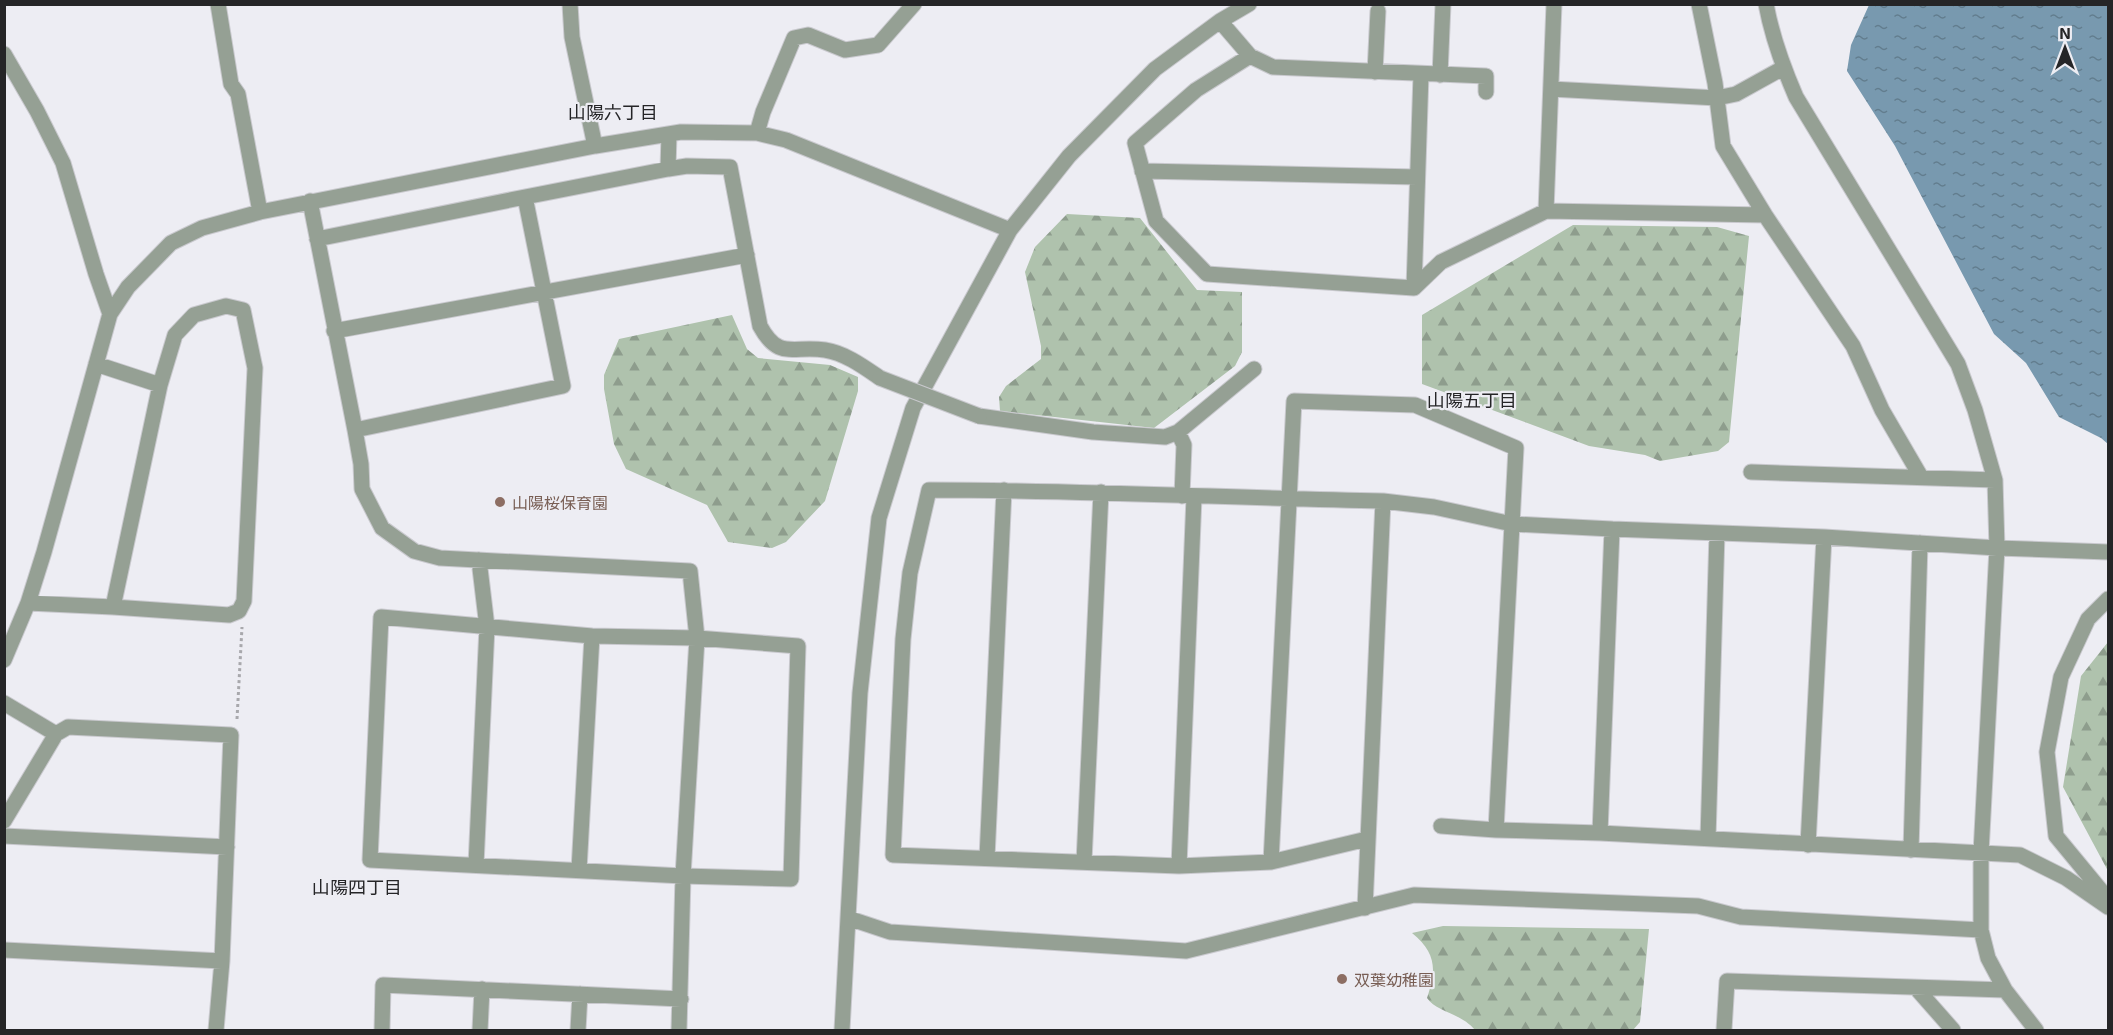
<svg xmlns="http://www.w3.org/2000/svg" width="2113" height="1035" font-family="'Exo 2','Noto Sans JP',sans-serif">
  <defs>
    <pattern id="forest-firs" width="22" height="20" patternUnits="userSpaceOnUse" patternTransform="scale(1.5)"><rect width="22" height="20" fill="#afc2ad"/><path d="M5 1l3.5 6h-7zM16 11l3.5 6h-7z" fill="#8e9d8d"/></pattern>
    <pattern id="water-ripples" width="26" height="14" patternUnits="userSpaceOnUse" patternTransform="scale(1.5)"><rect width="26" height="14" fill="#7899af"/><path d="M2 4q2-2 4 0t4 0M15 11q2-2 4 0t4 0" fill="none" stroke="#627d8e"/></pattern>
  </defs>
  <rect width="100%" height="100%" fill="#ededf3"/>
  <!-- forest -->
  <path fill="url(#forest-firs)" d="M1067,214L1140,218L1197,290L1242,292V352L1235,366L1154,428L1000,411L999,397L1006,386L1041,359V346L1025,272L1035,247Z
    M1573,225L1717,227L1749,236L1729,442L1718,451L1660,461L1645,455L1589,446L1422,384V315Z
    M732,315L747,349L758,358L830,365L858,377V391L825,501L786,542L772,548L728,542L707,505L626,469L614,444L604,389V375L619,339Z
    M2108,642V871L2063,787L2081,676Z
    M1443,926L1649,929L1640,1022L1633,1030H1475C1461,1013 1436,1012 1427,998C1437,969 1436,953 1412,933Z"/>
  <!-- water -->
  <path fill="url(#water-ripples)" d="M1869,5H2108V444L2101,438L2059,417L2026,363L1994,334L1895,146L1847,71L1851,45Z"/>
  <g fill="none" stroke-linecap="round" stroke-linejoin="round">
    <!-- minor casing -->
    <g stroke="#c9c9ce" stroke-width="17">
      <path id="minor" d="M218,4L231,84L238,94L260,212
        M570,4L572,37L595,146
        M1699,4L1715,83L1723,146L1765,215L1853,346L1882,410L1921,477
        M1766,4C1772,37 1783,67 1796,97L1958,364L1975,410L1995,480L1997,548L1981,853V930L1988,958L2005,990L2036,1030
        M1220,21L1250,56L1273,67L1486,76V92
        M4,54L37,111L63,163L96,274L110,314
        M1250,56L1196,90L1135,143L1156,221L1207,274L1414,288L1441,262L1546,211L1765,215
        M1375,72L1378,11
        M1440,75L1443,4
        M1551,89L1717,98L1736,94L1783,68
        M757,133L763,112L794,38L808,35L845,50L878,45L914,4
        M669,134L668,169L687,166L730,167L760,326C779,361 793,345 825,350C845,353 864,367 880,378
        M1142,171L1417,177
        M310,201L355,430L361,464L362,489L382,528L414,551L440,558L690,571L697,638L683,876L679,1030
        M1546,211L1554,4
        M317,239L525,197
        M1414,288L1421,74
        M226,306L243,310L255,368L244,601L239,611L229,615L113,607L160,385L175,335L194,315Z
        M334,331L747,255
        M96,364L160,385
        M979,416L1093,432L1165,437L1178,432L1254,369
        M355,430L563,386L525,197L668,169
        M1178,432L1184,445L1182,496
        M1751,472L1995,480
        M1383,501L1434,507L1512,524L1612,529
        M2108,552L1997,548L1824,537L1612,529L1600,833L2020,855L2066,878L2108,907
        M2108,599L2088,619L2061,677L2047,752L2056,836L2108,899
        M28,603L113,607
        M381,617L592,636L697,638L798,646L791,879L683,876L370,860Z
        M4,660L28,603L44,552L110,314L128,287L171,243L202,228L260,212L595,146L681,132L757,133L786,140L1010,230
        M4,703L56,734
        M4,821L56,734L68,727L231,735L222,961L216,1030
        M1441,826L1496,830
        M4,836L227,847
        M1708,839L1717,533
        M1808,845L1824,537
        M1911,850L1920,543
        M987,858L1004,490
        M1084,862L1101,492
        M1271,862L1294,401L1415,405L1516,448L1496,830L1600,833
        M476,865L487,627L479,560
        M1179,866L1194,497
        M579,870L592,636
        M1365,908L1383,501C1232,498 1080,490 929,490L910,573L903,639L893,855L1179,866L1271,862L1367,839
        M848,918L890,932L1186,951L1414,895L1698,906L1741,917L1981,930
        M4,950L222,961
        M1916,988L1953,1030
        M382,1030L383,985L681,999
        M480,1030L482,989
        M578,1030L580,994
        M842,1030L860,693L879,518L913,408L1010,230L1069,156L1155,69L1220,21L1249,4
        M1724,1030L1727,981L2005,990"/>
    </g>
    <!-- path -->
    <path stroke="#a8a8ac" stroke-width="3" stroke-dasharray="3 3" stroke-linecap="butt" d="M237,719L242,627"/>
    <!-- minor -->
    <use href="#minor" stroke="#95a094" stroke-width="15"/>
    <!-- minor-bridge casing -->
    <g stroke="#c9c9ce" stroke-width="17" stroke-linecap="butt">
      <path id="minor-bridge" d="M880,378L979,416"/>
    </g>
    <!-- minor-bridge -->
    <use href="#minor-bridge" stroke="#95a094" stroke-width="15"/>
  </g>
  <!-- markers -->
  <g fill="#8d6e63" stroke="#ededf3" stroke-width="2">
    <circle cx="500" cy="502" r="6"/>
    <circle cx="1342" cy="979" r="6"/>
  </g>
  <g text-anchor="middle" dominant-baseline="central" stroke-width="4.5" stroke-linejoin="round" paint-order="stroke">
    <!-- education labels -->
    <g font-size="16" fill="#785e54" stroke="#ededf3" text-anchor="start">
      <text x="512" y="502">山陽桜保育園</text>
      <text x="1354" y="979">双葉幼稚園</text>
    </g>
    <!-- neighbourhood labels -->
    <g font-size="18" fill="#252527" stroke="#ededf3">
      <text x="613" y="112">山陽六丁目</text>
      <text x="1472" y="400">山陽五丁目</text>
      <text x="357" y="887">山陽四丁目</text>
    </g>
  </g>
  <!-- border -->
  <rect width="2113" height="1035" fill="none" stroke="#252527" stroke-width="12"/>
  <!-- north arrow -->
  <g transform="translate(2065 48)" stroke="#ededf3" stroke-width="4.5" paint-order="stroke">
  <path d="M0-4.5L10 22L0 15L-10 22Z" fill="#252527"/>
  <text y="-9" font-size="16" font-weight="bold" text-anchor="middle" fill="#252527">N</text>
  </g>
</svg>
